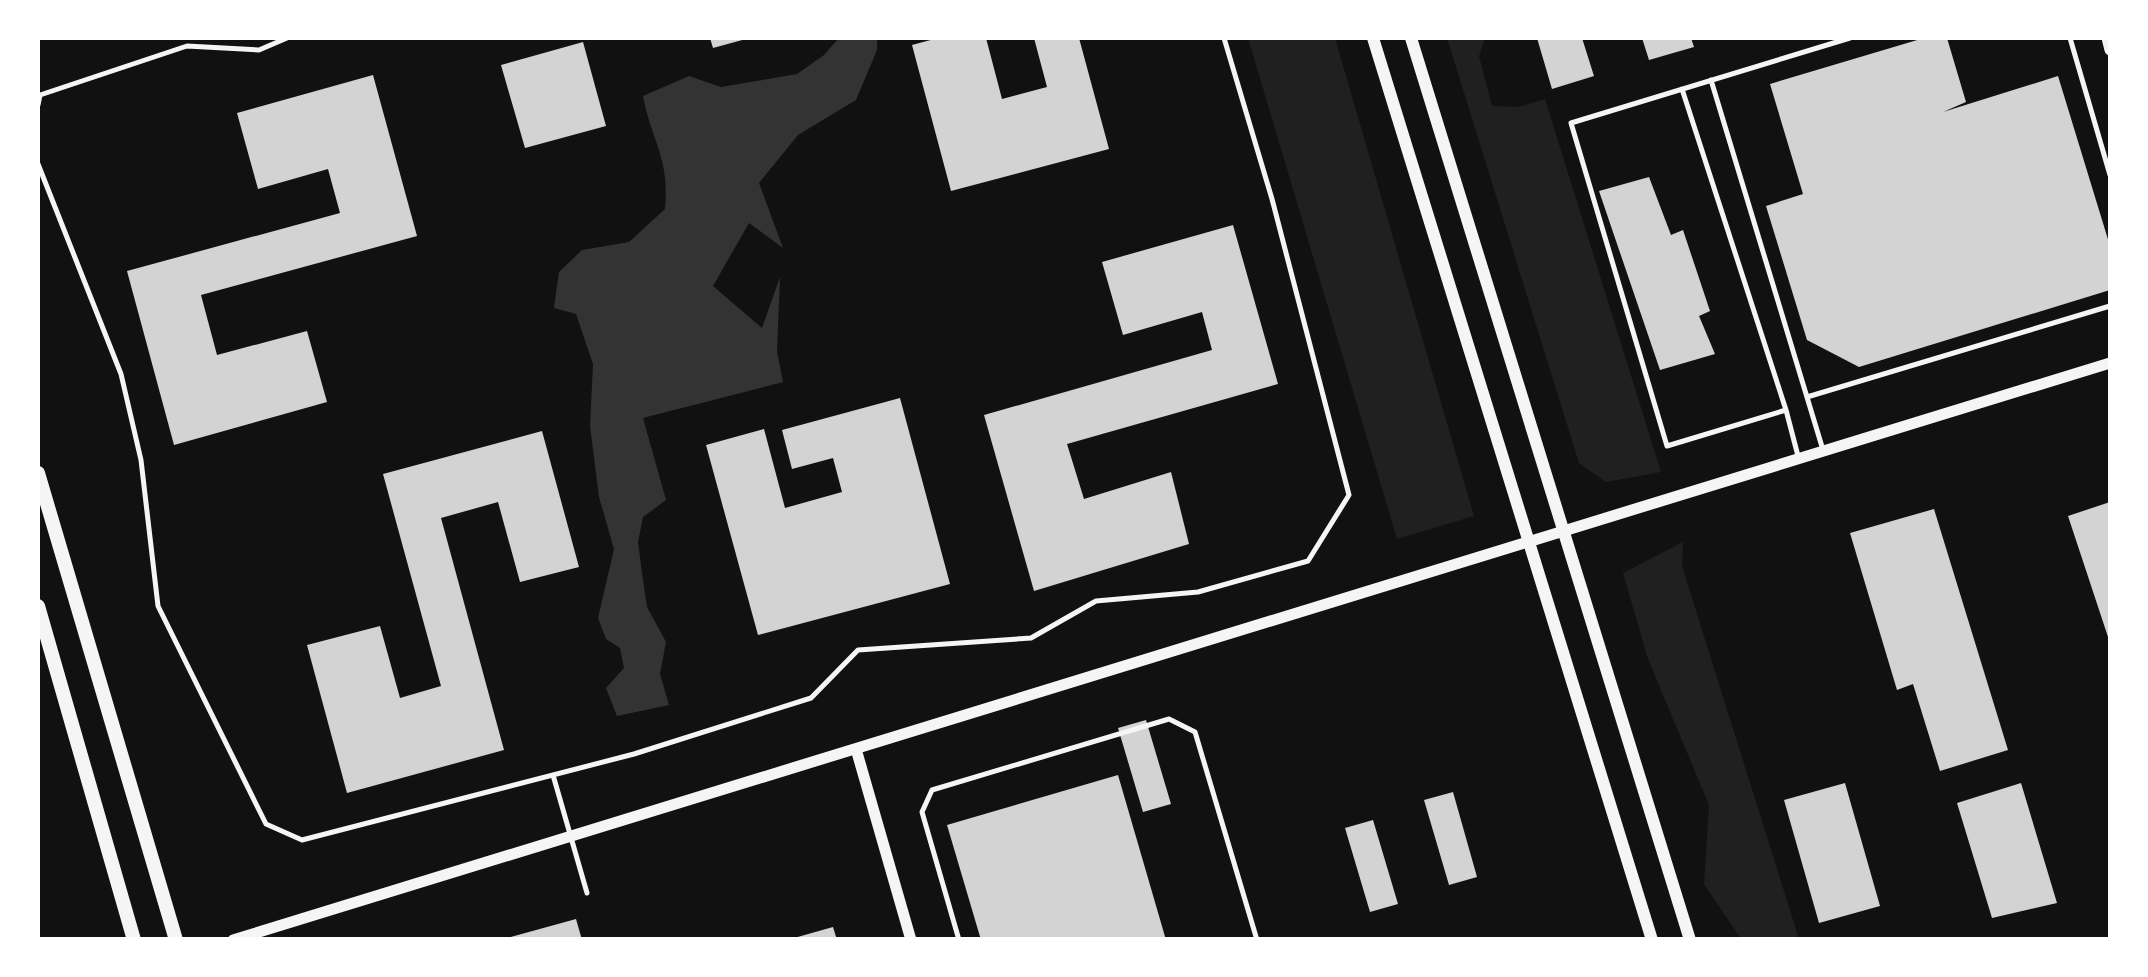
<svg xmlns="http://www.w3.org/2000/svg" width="2148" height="977" font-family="'Roboto Condensed',sans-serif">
  <rect width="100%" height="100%" fill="#111"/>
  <!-- green -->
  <path fill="#202020" d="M1248,38H1335L1474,516L1397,539Z
    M1447,38H1485L1479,56L1492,106L1518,107L1545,99L1661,472L1606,482L1579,463Z
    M1683,542L1682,566L1799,939H1741L1704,884L1709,805L1648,659L1623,573Z"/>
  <!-- water -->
  <path fill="#333" d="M839,38H877V50L856,100L798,135L759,183L783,248L749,223L713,286L762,328L780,277L777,352L783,382L643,418L666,500L643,517L638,542L642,573L647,607L666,642L660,674L669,705L617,716L606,688L624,668L620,648L606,639L598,618L614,549L599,497L590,426L593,364L576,314L554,308L559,272L582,250L629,242L665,209C670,158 652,143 643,96L689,76L721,87L797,74L824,55Z"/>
  <!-- building -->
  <path fill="#d3d3d3" d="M710,38H746V39L713,48Z
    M938,38H986L1002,99L1047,87L1034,38H1079L1109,149L951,191L912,45Z
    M1537,38H1582L1594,76L1552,89Z
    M1642,38H1691L1694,47L1649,60Z
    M1924,38H1947L1966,102L1943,112L2058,76L2110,246V290L1859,367L1807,340L1766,206L1803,194L1770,84Z
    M583,42L606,126L525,148L501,65Z
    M373,75L417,236L201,295L217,355L307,331L327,402L174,445L127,271L340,213L328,169L258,189L237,113Z
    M1649,177L1671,235L1683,230L1710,311L1699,316L1715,354L1660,370L1599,191Z
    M1233,225L1278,384L1067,444L1084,499L1171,472L1189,544L1034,591L984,415L1212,350L1202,312L1123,335L1102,262Z
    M900,398L950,584L758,635L706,445L764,429L785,508L842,492L833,458L792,469L782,430Z
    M542,431L579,567L520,582L498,502L441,518L504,750L347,793L307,645L380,626L400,698L441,686L383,474Z
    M2110,502V643L2068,516Z
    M1934,509L2008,750L1940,771L1913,684L1897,690L1850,533Z
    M1146,720L1171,804L1143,812L1118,728Z
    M1118,775L1166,940H981L947,825Z
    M1845,783L1880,906L1819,923L1784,800Z
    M2021,783L2057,903L1992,918L1957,803Z
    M1453,792L1477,877L1449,885L1424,800Z
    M1373,820L1398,904L1370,912L1345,828Z
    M576,919L582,940H507V938Z
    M833,927L837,940H794V938Z"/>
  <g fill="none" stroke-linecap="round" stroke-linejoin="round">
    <!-- service -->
    <path stroke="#f5f5f5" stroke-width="5" d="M2070,38L2110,175
      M1711,80L1823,450
      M1682,89L1786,410L1667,446L1571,123L1850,38
      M38,105L40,95L187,46L259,50L287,38
      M38,164L121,374L141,460L158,606L266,824L302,840L634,754L811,698L858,650L1031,638L1096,601L1198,592L1308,561L1349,495L1272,199L1224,38
      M1807,397L2110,306
      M1786,410L1798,456
      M553,775L587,893
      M959,940L922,812L932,790L1169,719L1195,732L1257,940"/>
    <!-- tertiary -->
    <path stroke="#f5f5f5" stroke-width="11" d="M2107,38L2110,50
      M856,749L911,940
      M233,940L2110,363"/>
    <!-- secondary -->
    <path stroke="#f5f5f5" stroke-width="12" d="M1373,38L1652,940
      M1411,38L1690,940"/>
    <!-- primary -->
    <path stroke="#f5f5f5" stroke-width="14" d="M38,473L176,940
      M38,606L134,940"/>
  </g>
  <!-- border -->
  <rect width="2148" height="977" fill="none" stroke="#ffffff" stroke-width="80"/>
</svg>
